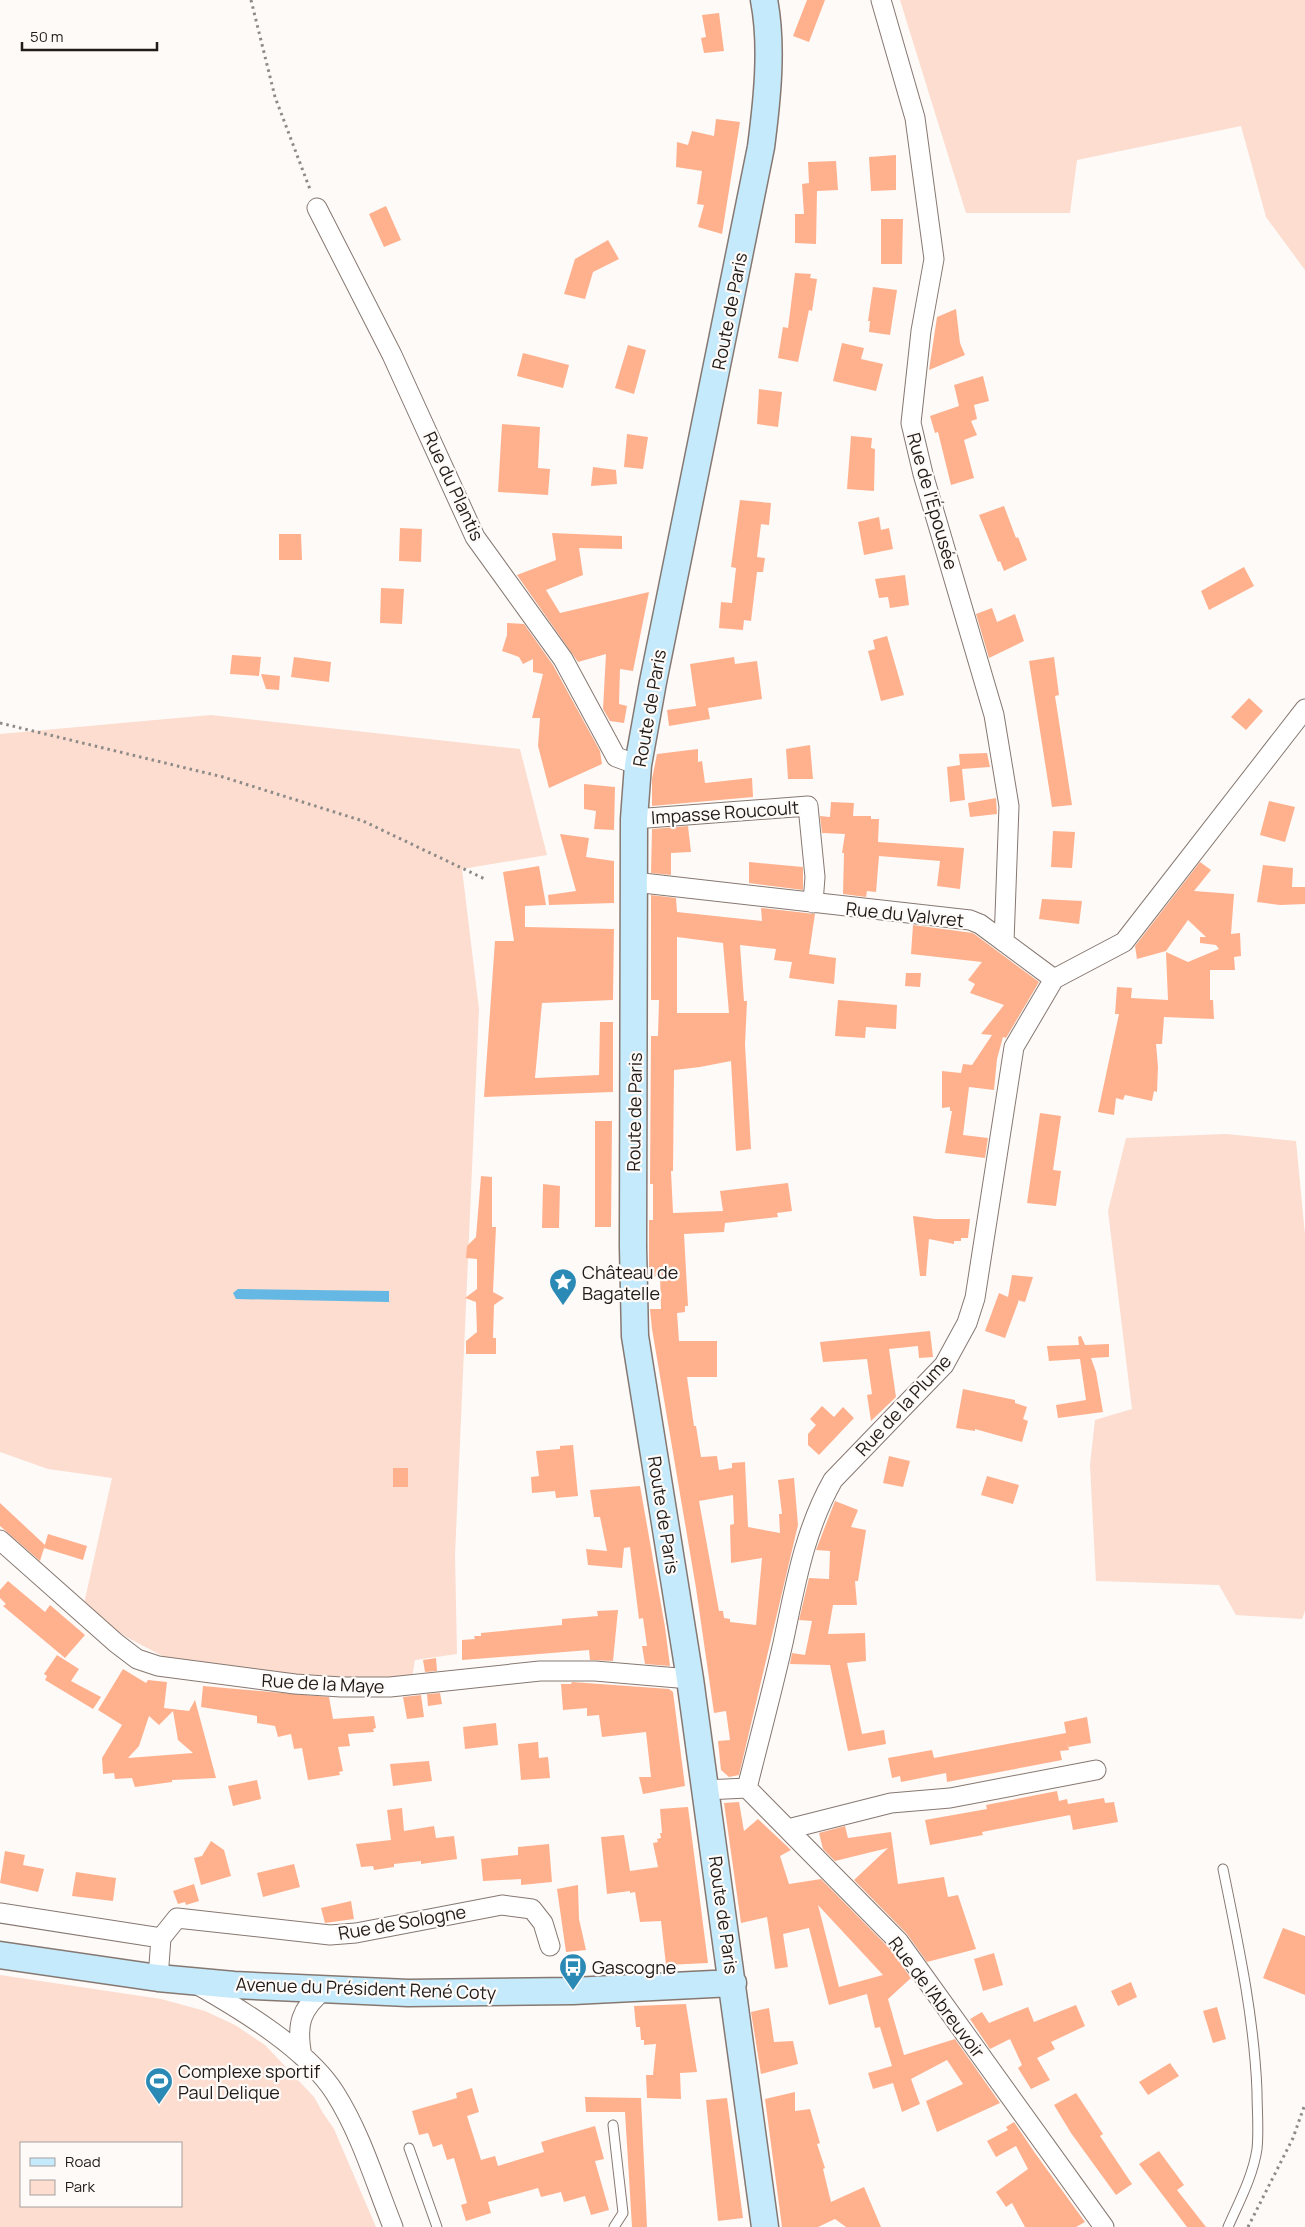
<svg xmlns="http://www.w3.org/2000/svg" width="1305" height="2227" font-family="Manrope,sans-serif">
  <rect width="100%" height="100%" fill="#fdfaf8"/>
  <!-- green -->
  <path fill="#fcddcf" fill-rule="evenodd" d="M900,0H1305V270L1266,217L1241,126L1077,160L1070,213H966Z
    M211,715L520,749L547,855L462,869L479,1009L455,1555L457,1654L415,1660L412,1678L367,1680L312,1675L246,1672L178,1664L128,1638L83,1608L112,1478L48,1469L0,1452V734Z
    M1226,1134L1296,1141L1305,1235V1611L1302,1619L1236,1615L1219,1585L1096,1581L1090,1465L1095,1420L1132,1409L1108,1211L1126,1138Z
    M0,1975L161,1999L205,2011L235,2025L265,2045L314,2097L323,2113L334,2129L376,2227H0ZM21,2143H181V2206H21Z"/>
  <!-- water -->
  <path fill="#64b8e3" d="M238,1289L389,1291V1302L236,1299L233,1293Z"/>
  <!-- building -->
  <path fill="#ffb18e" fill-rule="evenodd" d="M807,0H825L809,42L793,36Z
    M719,13L724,51L704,53L701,38L706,37L702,15Z
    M716,119L740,122L722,234L698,227L704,205L697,204L702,171L676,167L677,142L688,145L692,131L714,136Z
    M896,155V190L871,191L869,157Z
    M836,161L838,190L817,191L816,244L795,243V214H804L802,184L809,183L808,162Z
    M386,206L401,240L384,247L369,214Z
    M881,219H903L902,264H881Z
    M608,240L619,259L593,272L585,299L564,294L575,259Z
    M795,273L811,274L810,278L817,279L812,311L809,310L798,362L778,358L783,327L788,328Z
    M873,287L897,290L890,335L869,332L870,321H868Z
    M956,309L960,343L965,355L929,370L937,317Z
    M842,343L864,348L861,359L883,364L876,391L833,381Z
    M628,345L646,350L634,394L615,388Z
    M523,353L569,365L563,388L517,376Z
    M983,376L989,401L974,405L977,419L971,421L977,435L964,440L974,478L951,485L938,432L935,433L930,416L959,406L954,385Z
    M759,389L782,392L778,427L757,424Z
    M502,424L540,427L538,468L550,469L548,495L498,492Z
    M627,434L648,437L643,469L624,467Z
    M851,436L872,438L871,448L875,449L874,491L847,489Z
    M593,467L616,470L617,484L591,486Z
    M740,500L771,503L769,525L761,524L757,557L765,558L763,572H757L751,621L744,620L743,630L719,628L721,602L732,603L736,568L731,567Z
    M1004,506L1016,538L1018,537L1027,560L1004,571L1000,561L998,562L979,515Z
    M879,517L881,530L889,528L893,549L864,555L858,522Z
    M400,528L422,529L421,562L399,561Z
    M552,533L622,536V549L579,548L583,575L546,590L560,613L649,592L633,671L620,669L619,704L627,706L624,723L610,721L603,709L606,654L578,662L517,575L556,560Z
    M279,534H301L302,560H279Z
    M1244,567L1254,586L1209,610L1201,591Z
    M905,575L909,605L890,608L888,597L879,598L875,579Z
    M381,588L404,589L402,624L380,623Z
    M992,608L997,622L1015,614L1024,641L989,658L976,614Z
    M507,623L524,624L553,665L600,751L602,764L549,788L538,746L540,718H532L543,674L533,672V659L523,664L519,657L502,651L507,635Z
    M887,636L904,695L881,701L868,651L875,649L873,640Z
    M232,655L261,657L259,676L230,674Z
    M294,657L331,662L329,682L291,677Z
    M734,657L735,664L757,661L762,699L708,708L710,719L669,726L667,710L696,706L690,664Z
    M1054,657L1059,695L1055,696L1072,805L1052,807L1029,661Z
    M261,674L280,676L279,690L266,689Z
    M1249,698L1263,711L1246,730L1231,717Z
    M810,745L813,779H788L786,749Z
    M698,749V762L702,761L705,783L752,778L753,797L652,806V779L657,754Z
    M987,753L990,767L962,769L965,800L950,802L947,767L960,765L959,754Z
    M584,784L615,787L614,830L594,829L596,811L584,809Z
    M996,798L997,814L970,817L968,803Z
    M1269,801L1295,807L1285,842L1260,835Z
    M831,802L854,803L853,816H871V819H879L878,842L964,848L960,889L937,886L940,861L879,856L876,892L867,891L866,897L843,894L844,853H842L845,834L822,833L820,816L830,817Z
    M688,826L691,852L671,853V875L651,873L652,829Z
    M1053,831L1075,832L1072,868L1051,867Z
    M560,834L589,838L586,857L614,861V903L549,905L548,895L576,891Z
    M749,862L803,867V890L749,883Z
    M1200,862L1211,870L1194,891L1234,894L1231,934L1240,933L1241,956L1234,957L1235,970H1210V1000H1213L1214,1019L1164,1017L1162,1044H1156L1158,1067L1157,1092L1154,1091L1152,1101L1125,1095L1123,1100L1116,1098L1114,1115L1098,1112L1119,1014H1115L1117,987L1132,988L1131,998L1168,1000L1166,952L1188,962L1219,949L1216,945L1200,943V937H1206L1188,920L1166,951L1137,959L1135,946Z
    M1263,865L1293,868L1292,887H1305V904L1280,905L1257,902Z
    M539,866L546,905L525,906V927L614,929L613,1000L542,1003L535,1078L599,1075L600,1022H613V1092L484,1097L495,941H514L503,872Z
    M651,895L676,898L677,912L762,921L761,908L815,914L809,954L836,958L834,984L789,978L792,962L774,960L776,949L740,945L744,1001H747L745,1045L751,1149L736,1151L731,1061L700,1067L674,1070L673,1171H671L673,1213L723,1211L720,1191L788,1183L792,1211L777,1213L778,1217L725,1223L724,1232L684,1234L688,1306H685V1312L677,1313L679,1341H717V1377H687L694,1426H696L701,1457L717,1456L719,1470L732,1468V1463L745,1462L748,1527L780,1533L779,1514H782L778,1480L794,1478L798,1525L739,1775L729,1777L721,1770L718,1741L730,1740L726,1711L714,1713L696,1588L652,1329L650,1309H661L660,1275L649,1278V1220H653V1184H650L651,1036H658L659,1000H651ZM677,937L723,943L729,1013H677ZM733,1495L734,1524L730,1525L731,1563L762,1558L756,1625L730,1622V1619L724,1618L723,1611H719L699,1501Z
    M1042,899L1082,901L1079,924L1039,919Z
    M913,925L973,933L1039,982L1006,1038L1003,1037L997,1059L994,1090L969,1087L963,1135L988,1138L985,1158L945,1153L952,1111H950V1107L942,1108V1071L961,1073L963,1064L972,1065L992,1035L981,1034L1004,1005L970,993L975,984L968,980L982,962L911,954Z
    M906,973H921L920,987L905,986Z
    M838,1000L897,1005L896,1029L866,1027L865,1038L835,1036Z
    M1040,1113L1061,1116L1053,1170L1061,1171L1056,1206L1027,1203Z
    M595,1121H612L611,1227H595Z
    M481,1176L492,1177V1227H496L493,1292L504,1298L494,1305L493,1338H496V1354H466V1341L477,1332L476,1302L465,1298L477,1289V1259L466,1258L467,1246L476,1237Z
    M543,1184L560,1186L559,1228H542Z
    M913,1216L935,1219H970L968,1238H961V1241H954V1244L929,1239L926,1276H920Z
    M1012,1275L1033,1277L1025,1302L1017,1300H1019L1005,1338L985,1331L999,1293L1008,1297Z
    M930,1331L933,1357L919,1358L918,1346L889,1349L896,1397L871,1421L867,1395L872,1394L867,1359L823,1362L820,1342Z
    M1081,1336L1085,1345L1109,1344V1357L1091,1358L1096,1372L1103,1412L1058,1418L1056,1405L1086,1400L1080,1359L1049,1361L1047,1346L1079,1345L1078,1337Z
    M963,1389L1015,1400V1403L1027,1407L1023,1419L1028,1421L1022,1442L975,1429V1431L956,1428Z
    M822,1406L834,1417L843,1407L854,1418L819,1455L808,1445V1434L816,1425L810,1419Z
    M573,1445L578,1496L556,1498L555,1491L532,1493L531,1477L539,1476L536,1451L560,1449V1446Z
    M889,1456L910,1461L903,1487L883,1483Z
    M393,1468H408V1487H393Z
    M987,1476L1019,1485L1013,1504L981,1495Z
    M640,1486L665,1627L670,1666L645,1664L642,1646H647L643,1618L639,1619L630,1547L624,1548L622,1568L588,1565L586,1549L607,1551L600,1517H594L590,1490Z
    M835,1501L858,1510L851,1527L866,1530L858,1581H855L857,1605H833L828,1634L865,1633L866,1661L847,1663L862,1734L884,1730L886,1744L848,1751L830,1665L790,1664L792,1653L805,1655L812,1621L799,1620L809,1578L829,1579L830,1551L816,1550Z
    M0,1503L45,1545L40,1561L0,1526Z
    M48,1534L87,1546L83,1560L44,1548Z
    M8,1581L45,1612L50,1605L85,1635L65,1658L3,1606L6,1604L0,1598V1590Z
    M618,1610L613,1661L590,1660L589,1650L462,1660V1640L475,1639L474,1636H481V1633L562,1625V1619L598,1616L597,1611Z
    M57,1655L79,1669L71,1681L101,1697L93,1709L45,1680L47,1676L44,1674Z
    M436,1658L437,1671L425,1672L423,1660Z
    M123,1669L146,1683L148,1680L167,1682L164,1708L189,1711L195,1700L216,1778L172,1780V1782L135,1787L132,1778L115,1779L114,1773L103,1774L102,1758L122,1725L98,1710ZM173,1711L178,1740L193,1753L128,1758L139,1746L149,1716L159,1725Z
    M572,1682L669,1689L673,1692L685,1786L643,1794L639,1777H651L646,1732L602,1737L599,1715L587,1716V1708L563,1710L561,1684H571Z
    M203,1686L329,1697L333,1719L374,1716L376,1728L373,1729L374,1732L348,1734L350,1746L338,1747L343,1771L339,1772L340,1775L308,1780L302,1748L294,1749L291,1734L278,1737L275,1726L257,1723V1716L201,1707Z
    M440,1693L442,1704L428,1706L427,1694Z
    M421,1695L424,1717L407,1719L403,1697Z
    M1087,1717L1091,1743L1068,1747L1067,1741L1069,1750L1060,1751L1062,1760L947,1782L946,1773L901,1782L900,1776L892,1778L888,1758L932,1750L934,1758L1066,1733L1064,1722Z
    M496,1723L498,1745L465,1749L463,1727Z
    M538,1742L539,1758L548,1757L550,1778L521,1780L518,1744Z
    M429,1761L432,1781L393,1786L390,1764Z
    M257,1780L261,1799L233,1806L228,1786Z
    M1057,1791L1059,1801L1067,1799L1068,1804L1104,1798L1105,1803L1114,1802L1118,1822L1073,1830L1070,1815L982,1832L983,1835L930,1845L925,1820L987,1809L986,1805Z
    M739,1802L744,1831L758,1819L791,1850L780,1856L789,1884L821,1879L890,1949L911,1978L888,1999L904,2055L955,2039L1000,2103L937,2132L926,2101L963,2084L947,2060L911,2079L920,2104L902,2112L893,2083L873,2089L868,2073L892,2066L880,2027L875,2028L867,1994L829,2005L809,1928L783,1934L788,1967L775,1969L767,1917L741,1923L724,1803ZM818,1905L883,1975L839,1987Z
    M688,1807L708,1963L666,1965L661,1921L640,1922L635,1892L630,1893V1891L607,1894L601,1837L624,1835L630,1871L658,1867L653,1843L658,1842L657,1839L661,1838L660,1833H662L660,1809Z
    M402,1808L404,1831L434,1826L436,1838L454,1836L457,1859L421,1864V1861L394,1864V1867L374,1870L373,1866L361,1867L356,1844L391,1840L387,1810Z
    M845,1826L848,1838L891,1832L898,1884L944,1877L948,1897L958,1895L976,1949L927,1962L907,1934L854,1880L888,1848L835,1861L823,1849L819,1833Z
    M211,1841L224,1850L231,1876L201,1885L194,1858L202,1856Z
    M549,1844L552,1882L521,1885V1879L483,1881L481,1859L518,1855V1847Z
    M5,1851L25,1855L23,1865L44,1869L38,1892L0,1883Z
    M294,1864L300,1887L263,1897L257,1873Z
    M76,1872L116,1878L113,1901L72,1896Z
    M194,1884L199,1901L186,1905L185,1902L178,1904L173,1891Z
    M578,1885L579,1919L586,1950L566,1952L557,1889Z
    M351,1901L354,1919L325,1923L321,1908Z
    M1283,1928L1305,1936V1995L1263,1978Z
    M994,1953L1003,1985L983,1991L974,1959Z
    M1131,1982L1137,1997L1118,2006L1111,1991Z
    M686,2004L697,2072L680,2073L681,2099L647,2098L646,2075H653L656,2044L644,2045V2040H641L640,2027H636L634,2006Z
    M1076,2005L1085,2026L1051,2042L1055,2049L1037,2058L1050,2080L1031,2089L1018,2068L1022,2065L1010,2039L990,2049L970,2019L982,2012L989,2023L1028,2007L1034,2022Z
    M1217,2007L1226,2039L1213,2043L1203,2011Z
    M769,2008L774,2042L793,2041L798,2064L761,2074L751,2012Z
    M1170,2063L1179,2076L1148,2095L1139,2082Z
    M472,2088L479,2112L467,2116L481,2160L495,2156L498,2166L514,2161L544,2152L541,2142L595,2126L604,2159L595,2161L609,2210L591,2215L585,2196L564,2202L561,2192L541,2197L538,2188L488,2202L491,2213L466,2221L461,2205L467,2203L454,2158L447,2160L442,2144L433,2147L428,2133L419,2135L412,2111L457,2098L456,2093Z
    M795,2092V2111L810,2109L820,2143L817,2144L825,2168L823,2169L831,2202L864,2187L881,2227H846L835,2219L818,2227H782L765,2099Z
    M1076,2093L1103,2134L1100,2136L1132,2184L1116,2195L1071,2133L1054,2105Z
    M585,2097L641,2098L647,2227H632L625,2112H586Z
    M727,2098L743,2218L718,2221L706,2100Z
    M1014,2122L1035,2153L1085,2222L1076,2227H1025L1012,2203L1006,2207L996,2192L1028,2169L1016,2146L996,2157L987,2141L1008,2130L1006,2127Z
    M1159,2151L1184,2185L1177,2190L1206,2227H1187L1139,2164Z"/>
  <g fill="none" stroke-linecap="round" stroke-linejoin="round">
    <!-- lane casing -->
    <g stroke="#867871" stroke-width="11">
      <path id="lane" d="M1223,1869C1238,1943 1254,2016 1257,2091C1257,2110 1259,2130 1257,2149C1253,2176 1239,2202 1228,2227
        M613,2125L623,2213L614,2227
        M409,2148L437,2227"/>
    </g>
    <!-- street casing -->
    <g stroke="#867871" stroke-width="21">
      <path id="street" d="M881,0L915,118L934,259L921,331L911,423L923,474L994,715L1009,806L1004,942
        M317,208L392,355L475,537L563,659L616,757L638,765
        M634,819L808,806L815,877L813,903
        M634,882L970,920L980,924L1054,979L1124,942L1305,709
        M0,1540L116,1643L137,1659L158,1666L295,1684L341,1687H390L540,1671H595L690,1679
        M747,1788L899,1942L1104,2227
        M705,1790L747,1788C759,1740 772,1692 783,1643C795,1587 804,1531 833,1480L944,1365L967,1323L975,1298L1014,1047L1054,979
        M788,1829L891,1803L950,1798L1096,1770
        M0,1913L161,1938
        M158,1978L161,1938L177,1918L330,1935L356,1933L502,1905L532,1909L543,1923L550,1946
        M198,1985C242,2010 308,2050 335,2093C361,2134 375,2182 393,2227
        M302,2056C296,2025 300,2009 325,1989"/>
    </g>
    <!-- secondary casing -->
    <g stroke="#867871" stroke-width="29">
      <path id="secondary" d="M764,0C773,46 767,101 761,147L653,682L638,765L634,819L633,1247L635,1336L690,1679L765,2227
        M0,1955L158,1978L234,1985L408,1993L573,1991L733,1983"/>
    </g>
    <!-- path -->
    <path stroke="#8e8a88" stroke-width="3" stroke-dasharray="2.5 4" stroke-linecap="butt" d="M251,0L275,97L311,192
      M0,723L223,777L363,821L487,880
      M1248,2227L1293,2138L1305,2104"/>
    <!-- lane -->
    <use href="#lane" stroke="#fff" stroke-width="9"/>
    <!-- street -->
    <use href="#street" stroke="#fff" stroke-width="19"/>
    <!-- secondary -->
    <use href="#secondary" stroke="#c4eafb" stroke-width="26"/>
  </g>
  <!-- icons -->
  <defs>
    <g id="sight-pin" transform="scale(1.4375)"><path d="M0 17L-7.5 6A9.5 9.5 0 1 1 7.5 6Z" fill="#2b8ab5" stroke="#fdfaf8"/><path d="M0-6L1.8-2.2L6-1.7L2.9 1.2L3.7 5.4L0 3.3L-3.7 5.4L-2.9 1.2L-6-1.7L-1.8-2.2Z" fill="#fff"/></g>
    <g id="bus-pin" transform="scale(1.4375)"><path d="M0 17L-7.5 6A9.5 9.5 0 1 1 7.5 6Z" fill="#2b8ab5" stroke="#fdfaf8"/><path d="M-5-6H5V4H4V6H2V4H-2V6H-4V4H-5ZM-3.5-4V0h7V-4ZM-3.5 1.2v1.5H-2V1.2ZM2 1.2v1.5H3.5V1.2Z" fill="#fff"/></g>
    <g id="stadium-pin" transform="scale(1.4375)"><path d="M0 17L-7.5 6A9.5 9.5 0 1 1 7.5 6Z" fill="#2b8ab5" stroke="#fdfaf8"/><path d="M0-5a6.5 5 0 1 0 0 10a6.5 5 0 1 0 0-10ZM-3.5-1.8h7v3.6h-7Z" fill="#fff"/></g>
  </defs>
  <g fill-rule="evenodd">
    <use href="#sight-pin" x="563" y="1282"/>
    <use href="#bus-pin" x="573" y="1967"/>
    <use href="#stadium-pin" x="159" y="2081"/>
  </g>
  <g text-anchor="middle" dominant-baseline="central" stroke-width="4.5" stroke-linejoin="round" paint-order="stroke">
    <!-- street labels -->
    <g font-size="18" fill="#201b18" stroke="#fdfaf8">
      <text transform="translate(729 311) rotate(-79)">Route de Paris</text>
      <text transform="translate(454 486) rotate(65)">Rue du Plantis</text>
      <text transform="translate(933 501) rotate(74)">Rue de l'Épousée</text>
      <text transform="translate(649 708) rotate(-80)">Route de Paris</text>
      <text transform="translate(725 812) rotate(-4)">Impasse Roucoult</text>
      <text transform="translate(905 914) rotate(6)">Rue du Valvret</text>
      <text transform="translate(634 1112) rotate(-89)">Route de Paris</text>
      <text transform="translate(903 1405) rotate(-47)">Rue de la Plume</text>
      <text transform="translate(664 1515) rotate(81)">Route de Paris</text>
      <text transform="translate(323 1683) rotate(3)">Rue de la Maye</text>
      <text transform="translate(724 1915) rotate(82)">Route de Paris</text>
      <text transform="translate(402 1922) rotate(-10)">Rue de Sologne</text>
      <text transform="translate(366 1988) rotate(2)">Avenue du Président René Coty</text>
      <text transform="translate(937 1997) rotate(53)">Rue de l'Abreuvoir</text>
    </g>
    <!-- poi labels -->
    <g font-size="18" fill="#201b18" stroke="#fdfaf8" text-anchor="start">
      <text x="582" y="1272">Château de<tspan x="582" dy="21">Bagatelle</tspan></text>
      <text x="592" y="1967">Gascogne</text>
      <text x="178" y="2071">Complexe sportif<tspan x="178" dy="21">Paul Delique</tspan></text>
    </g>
  </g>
  <!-- legend -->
  <rect x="20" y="2142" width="162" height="65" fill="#fdfaf8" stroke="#a5a19e"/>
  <rect x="30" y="2158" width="25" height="8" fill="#c4eafb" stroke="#a5a19e"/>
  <text x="65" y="2167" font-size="15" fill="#201b18">Road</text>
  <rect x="30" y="2180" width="25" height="15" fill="#fcddcf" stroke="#a5a19e"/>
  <text x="65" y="2192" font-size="15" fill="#201b18">Park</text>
  <!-- scale -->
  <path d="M22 42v8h135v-8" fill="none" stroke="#201b18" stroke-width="2.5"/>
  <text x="30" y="42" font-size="15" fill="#201b18" stroke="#fdfaf8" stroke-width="4" paint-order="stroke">50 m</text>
</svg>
